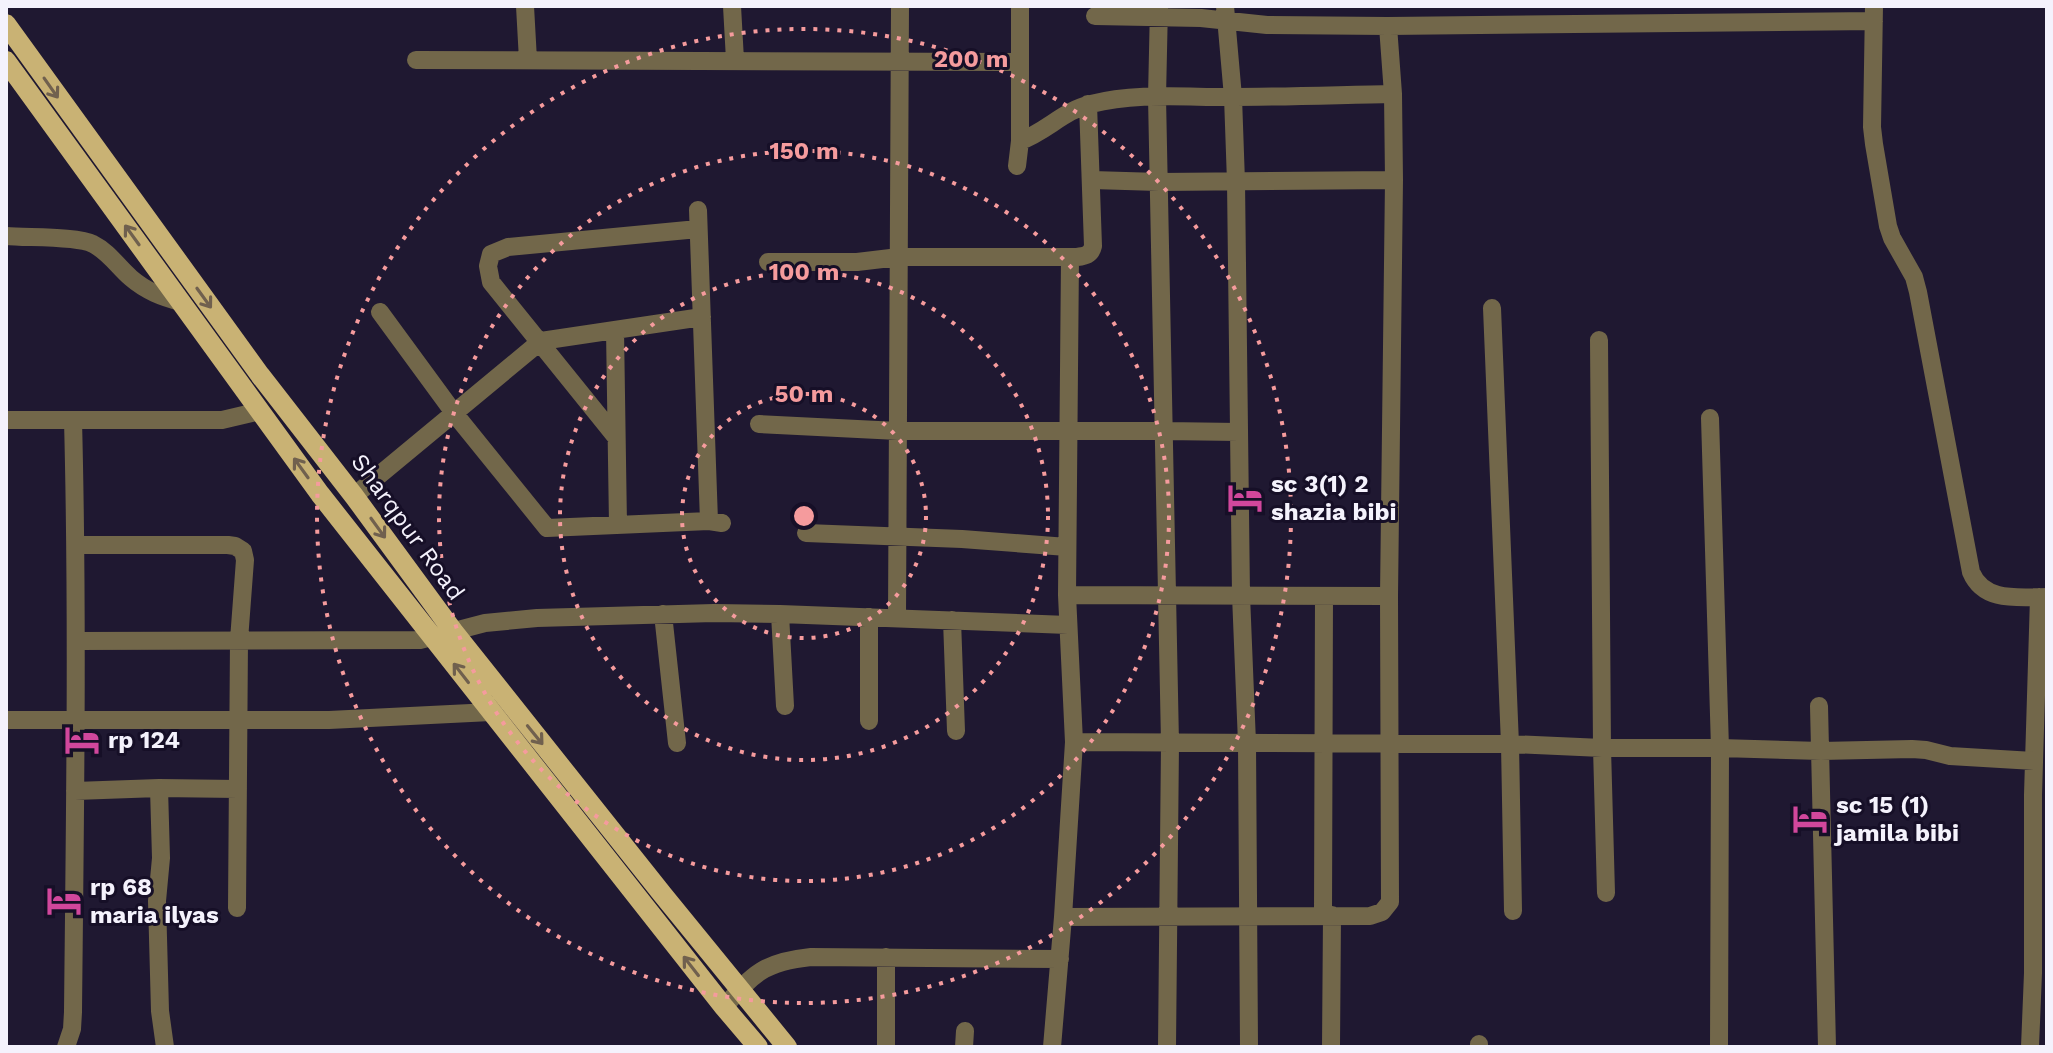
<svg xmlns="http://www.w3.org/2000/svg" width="2053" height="1053" font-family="'Work Sans',sans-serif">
  <rect width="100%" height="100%" fill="#1f1831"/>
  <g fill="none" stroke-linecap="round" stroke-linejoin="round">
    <!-- street -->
    <path stroke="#72674a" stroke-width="18" d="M525,6L528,60
      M732,6L735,60
      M1159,6L1157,97L1170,743L1167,1047
      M1225,6L1233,97L1236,182L1241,595L1247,743L1249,1047
      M1874,6L1872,127L1874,144L1888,226L1892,238L1914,277L1918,292L1971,572C1984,603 2019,597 2047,597
      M1095,16L1201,18L1267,25L1388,26L1874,21
      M416,60L1020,62
      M1020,141C1046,132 1064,110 1091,104C1134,93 1182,97 1226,97C1282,97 1338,95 1393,94
      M1017,166L1020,141V6
      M1092,180L1159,182L1394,180
      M698,210L709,521
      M6,236C26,238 78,236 93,244C109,252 118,267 131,278C146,291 162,297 181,302
      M768,262H857L899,257H1077C1085,256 1091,255 1093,246L1088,104
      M1492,308L1510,744L1513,911
      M380,312L454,413L547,528L709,521L722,523
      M615,330L618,525
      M1599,340L1602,748L1606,893
      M1710,418L1720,748L1719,1047
      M6,420H222L260,411
      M759,424L898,431H1164L1239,432
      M616,437L491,282L488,266L491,254L508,247L698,229
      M354,496L541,341L702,317
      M806,533L962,539L1067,547
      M76,545H228L235,546L243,551L245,560L239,640L237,908
      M1067,595L1389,596
      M663,614L677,743
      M780,614L785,706
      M897,618L900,6
      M952,620L956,731
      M76,641L420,640L485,623L537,618L714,613L780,614L1068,625
      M1819,706L1827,1047
      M6,720H329L491,712
      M869,721V617
      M1074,742L1510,744L1602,748H1720L1821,751L1912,749L1926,750L1950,756L2034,761
      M159,788L161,858L157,901L160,1011L165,1047
      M75,791L159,788L238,789
      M1323,915L1324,596
      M1063,917L1370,916L1382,912L1390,902L1389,596L1394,180L1393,94L1388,26
      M724,1007C754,973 764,962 811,957L1060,959
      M1479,1044V1047
      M66,1047L72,1029L73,1012C75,814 78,617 73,420
      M886,1047V957
      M964,1047L965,1031
      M1052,1047L1063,917L1074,742L1067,595L1070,257
      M1331,1047L1332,915
      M2030,1047L2033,973V795L2039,597"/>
    <!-- primary -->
    <path stroke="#c9b274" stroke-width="20" d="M6,24L260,375L354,496L453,631L663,895L787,1047
      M6,61L320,494L724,1007L758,1047"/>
  </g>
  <!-- one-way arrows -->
  <defs><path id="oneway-shaft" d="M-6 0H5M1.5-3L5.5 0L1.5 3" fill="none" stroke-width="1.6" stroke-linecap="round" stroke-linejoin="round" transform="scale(2)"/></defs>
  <g stroke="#70604e">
    <use href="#oneway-shaft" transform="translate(51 88) rotate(55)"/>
    <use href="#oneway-shaft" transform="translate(132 235) rotate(-126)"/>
    <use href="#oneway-shaft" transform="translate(204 298) rotate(54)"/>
    <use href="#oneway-shaft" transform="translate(301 468) rotate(-126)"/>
    <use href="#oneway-shaft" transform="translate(378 528) rotate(54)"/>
    <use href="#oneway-shaft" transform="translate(461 673) rotate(-128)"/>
    <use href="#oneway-shaft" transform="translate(535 735) rotate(51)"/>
    <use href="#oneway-shaft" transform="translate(691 966) rotate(-128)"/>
  </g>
  <!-- distance rings -->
  <g fill="none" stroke="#f59b9d" stroke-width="4" stroke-dasharray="4 8">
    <circle cx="804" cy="516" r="122"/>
    <circle cx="804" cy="516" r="244"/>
    <circle cx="804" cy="516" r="365"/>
    <circle cx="804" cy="516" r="487"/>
  </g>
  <!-- icons -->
  <defs>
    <g id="hotel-bare" transform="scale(2.76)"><path d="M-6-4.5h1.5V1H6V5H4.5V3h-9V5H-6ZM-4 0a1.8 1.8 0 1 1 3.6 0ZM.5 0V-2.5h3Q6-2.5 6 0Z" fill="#d1479c" stroke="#160f27" stroke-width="2.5" paint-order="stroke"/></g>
  </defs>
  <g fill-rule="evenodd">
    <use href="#hotel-bare" x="1245" y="498"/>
    <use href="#hotel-bare" x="82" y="740"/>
    <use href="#hotel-bare" x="1810" y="819"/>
    <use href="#hotel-bare" x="64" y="901"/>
  </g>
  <g text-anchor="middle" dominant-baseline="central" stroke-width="6" stroke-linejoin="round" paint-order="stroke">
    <!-- poi labels -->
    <g font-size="24" font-weight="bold" fill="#f4f2fc" stroke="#160f27" text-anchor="start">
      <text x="1271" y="484">sc 3(1) 2<tspan x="1271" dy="28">shazia bibi</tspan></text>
      <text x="108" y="740">rp 124</text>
      <text x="1836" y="805">sc 15 (1)<tspan x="1836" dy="28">jamila bibi</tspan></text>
      <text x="90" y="887">rp 68<tspan x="90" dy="28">maria ilyas</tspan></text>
    </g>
    <!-- street labels -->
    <g font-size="24" fill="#f4f2fc" stroke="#160f27">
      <text transform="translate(408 527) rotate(54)">Sharqpur Road</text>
    </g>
  </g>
  <circle cx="804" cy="516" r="12" fill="#f59b9d" stroke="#160f27" stroke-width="4"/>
  <g font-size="24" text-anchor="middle" font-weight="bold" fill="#f59b9d" stroke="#160f27" stroke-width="6" stroke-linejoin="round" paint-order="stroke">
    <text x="971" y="67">200 m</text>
    <text x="804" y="159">150 m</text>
    <text x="804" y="280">100 m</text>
    <text x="804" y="402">50 m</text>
  </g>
  <!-- border -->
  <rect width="2053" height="1053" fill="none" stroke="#f4f2fc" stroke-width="16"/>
</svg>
